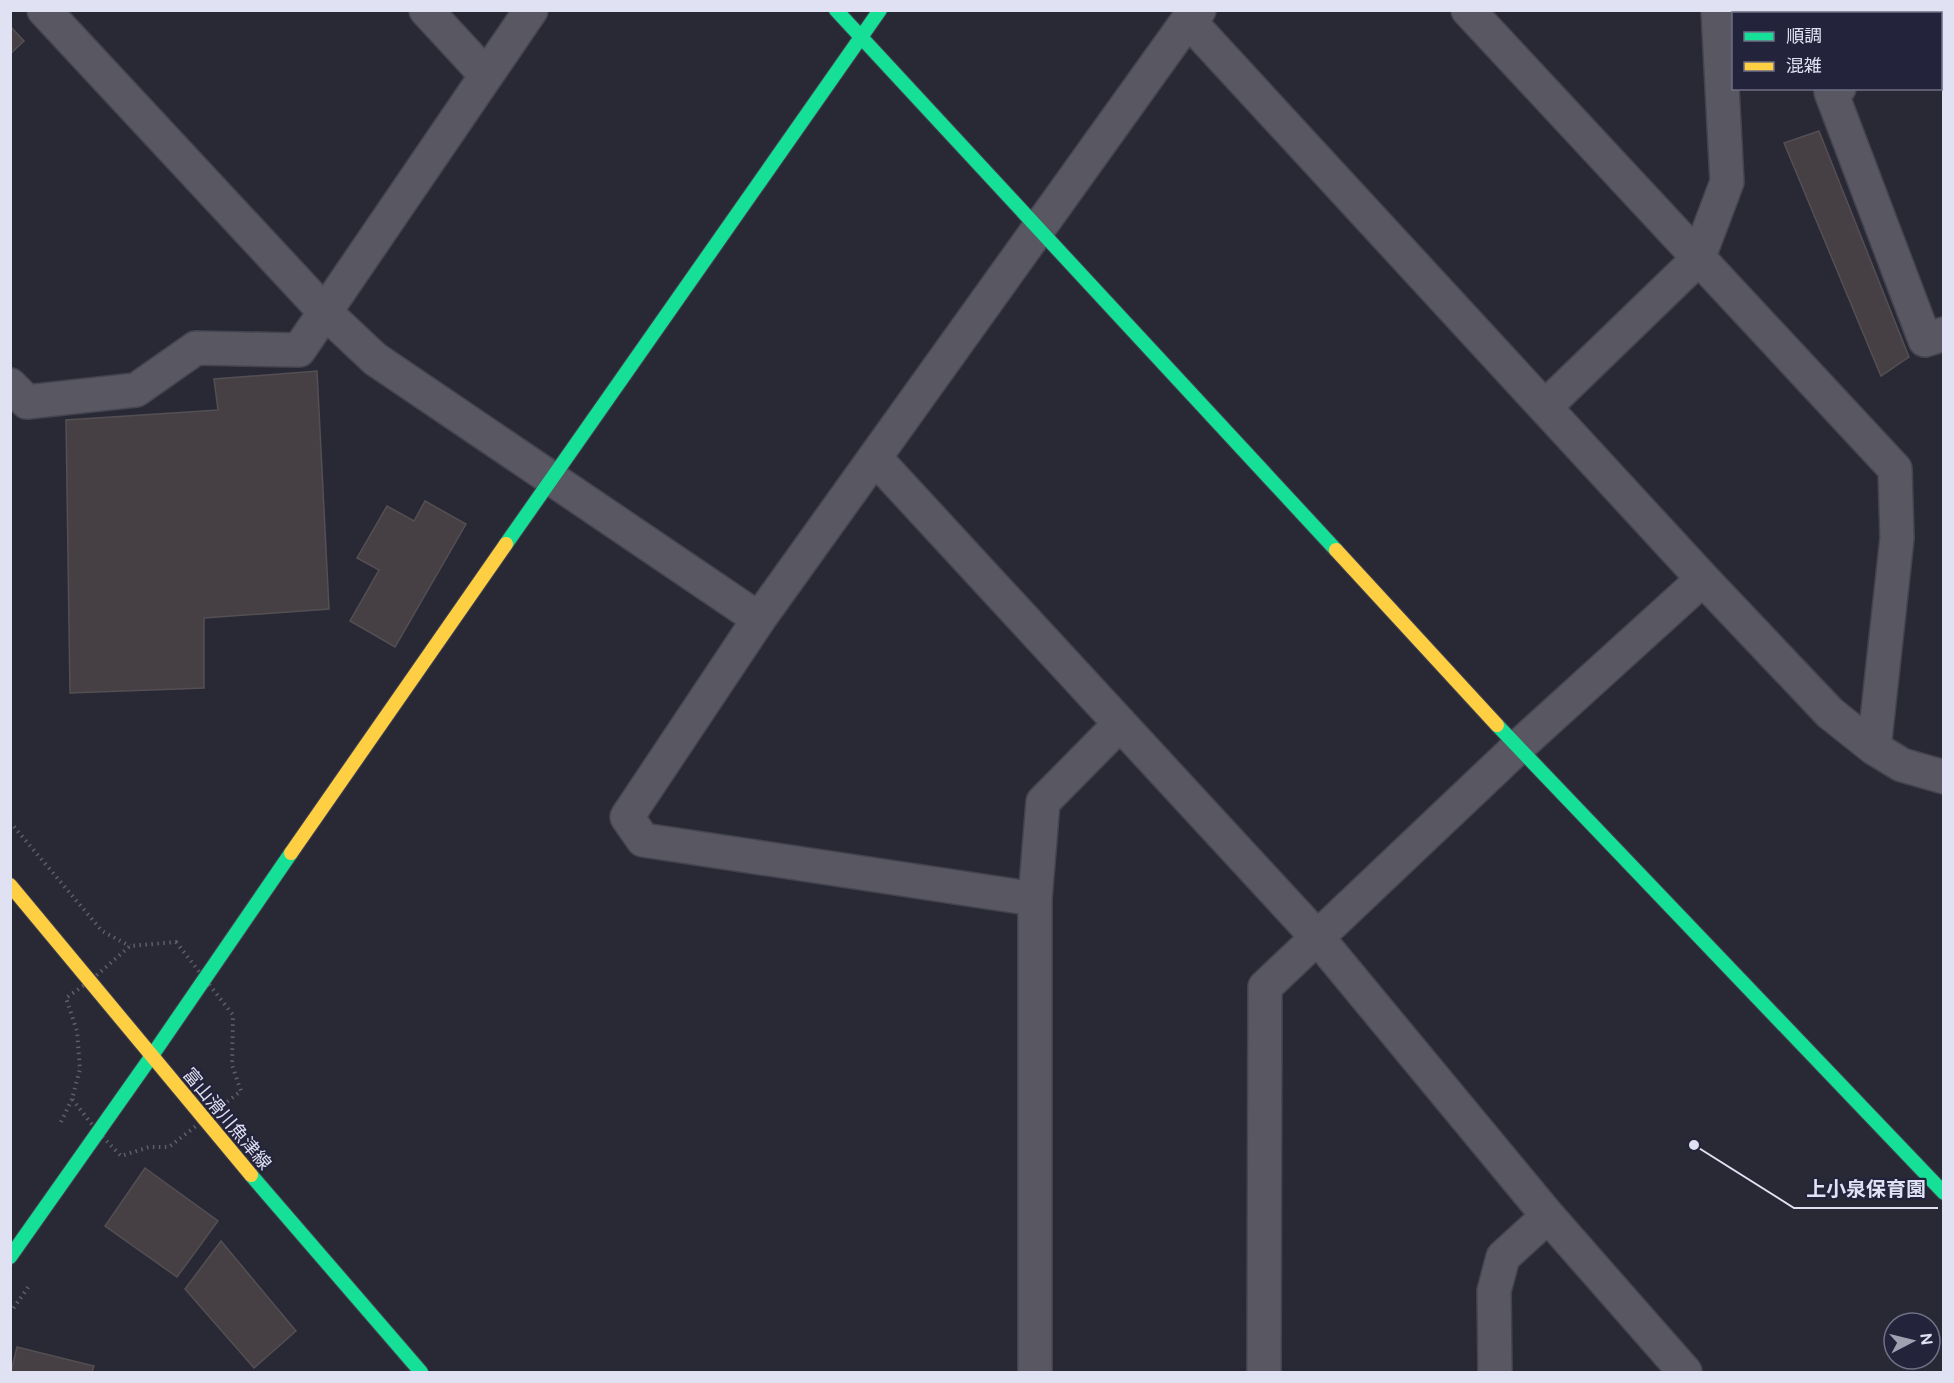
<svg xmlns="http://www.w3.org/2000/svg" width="1954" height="1383" font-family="'DM Sans','Noto Sans JP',sans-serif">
  <rect width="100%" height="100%" fill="#292936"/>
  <!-- building -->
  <path fill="#464045" stroke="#544f53" stroke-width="1.5" d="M10,26L24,41L10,54Z
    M1944,56V82L1940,74V58Z
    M1819,131L1909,357L1881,376L1784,143Z
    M317,371L329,609L204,618V688L70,693L66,420L218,410L214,379Z
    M425,501L466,524L395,647L350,621L379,570L357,558L387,506L414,521Z
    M145,1168L218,1221L177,1277L105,1226Z
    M221,1241L296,1331L254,1368L185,1289Z
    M17,1347L94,1366L92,1372H11Z"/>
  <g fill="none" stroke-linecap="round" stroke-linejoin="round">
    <!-- street casing -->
    <g stroke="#444450" stroke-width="36">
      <path id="street" d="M44,10L324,311L375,359L759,619
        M426,10L486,75
        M1468,10L1895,469L1897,538L1874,748
        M1188,20L1703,579L1830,713L1874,748L1902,765L1944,777
        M1940,47L1944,46
        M1839,88L1831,92L1925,340L1944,334
        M10,385L27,402L136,390L196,348L299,350L531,10
        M1545,407L1698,259L1727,182L1718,10
        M875,458L1317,937L1548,1216L1685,1372
        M1035,899L643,840L627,817L759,619L1188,20L1199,10
        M1035,1372V899L1043,802L1120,724
        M1264,1372L1265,987L1518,747L1703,579
        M1495,1372L1494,1291L1503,1257L1548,1216"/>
    </g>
    <!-- fast casing -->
    <g stroke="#444450" stroke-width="16">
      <path id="fast" d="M836,10L1336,550
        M506,544L880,10
        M1497,725L1944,1193
        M251,1175L421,1372
        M10,1257L151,1057L291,853"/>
    </g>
    <!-- slow casing -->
    <g stroke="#444450" stroke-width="16">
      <path id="slow" d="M1336,550L1497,725
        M291,853L506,544
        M10,885L251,1175"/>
    </g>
    <!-- path -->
    <path stroke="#5f5f69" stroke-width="4" stroke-dasharray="1.5 4.5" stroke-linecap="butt" d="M10,822L102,931L130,946
      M176,942L233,1015L232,1065L241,1091L169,1147H149L121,1156L98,1132L72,1099L80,1069L77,1031L66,998L90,981L130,946Z
      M61,1122L72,1099
      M10,1313L29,1286"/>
    <!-- street -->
    <use href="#street" stroke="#585762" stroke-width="33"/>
    <!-- fast -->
    <use href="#fast" stroke="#16e098" stroke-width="14"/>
    <!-- slow -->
    <use href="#slow" stroke="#ffcf43" stroke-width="14"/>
  </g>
  <g text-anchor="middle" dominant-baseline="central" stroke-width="4.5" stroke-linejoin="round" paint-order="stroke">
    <!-- street labels -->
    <g font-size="18" fill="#e0e1f2" stroke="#24233c">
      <text transform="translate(227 1119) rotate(50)">富山滑川魚津線</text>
    </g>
  </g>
  <!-- callouts -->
  <path fill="none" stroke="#e0e1f2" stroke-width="2" d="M1694 1145L1794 1208H1938"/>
  <circle fill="#e0e1f2" stroke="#24233c" stroke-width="2" cx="1694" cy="1145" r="6"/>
  <g font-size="20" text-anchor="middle" font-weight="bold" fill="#e0e1f2" stroke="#24233c" stroke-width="4.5" stroke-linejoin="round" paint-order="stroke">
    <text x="1866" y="1196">上小泉保育園</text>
  </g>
  <!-- border -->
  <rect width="1954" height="1383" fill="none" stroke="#e0e1f2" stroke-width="24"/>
  <!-- legend -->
  <rect x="1732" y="12" width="210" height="78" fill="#24233c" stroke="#6f6f85" stroke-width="1.5"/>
  <rect x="1744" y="32" width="30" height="9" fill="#16e098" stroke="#6f6f85" stroke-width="1.5"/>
  <text x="1786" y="42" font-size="18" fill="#e0e1f2">順調</text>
  <rect x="1744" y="62" width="30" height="9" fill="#ffcf43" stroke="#6f6f85" stroke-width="1.5"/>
  <text x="1786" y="72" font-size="18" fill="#e0e1f2">混雑</text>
  <!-- north arrow -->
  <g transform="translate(1912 1341) rotate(83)"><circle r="28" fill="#24233c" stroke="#6f6f85" stroke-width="1.5"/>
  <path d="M0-4.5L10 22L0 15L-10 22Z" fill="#a0a1b0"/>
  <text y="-9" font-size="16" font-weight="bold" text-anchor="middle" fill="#e0e1f2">N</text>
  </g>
</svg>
